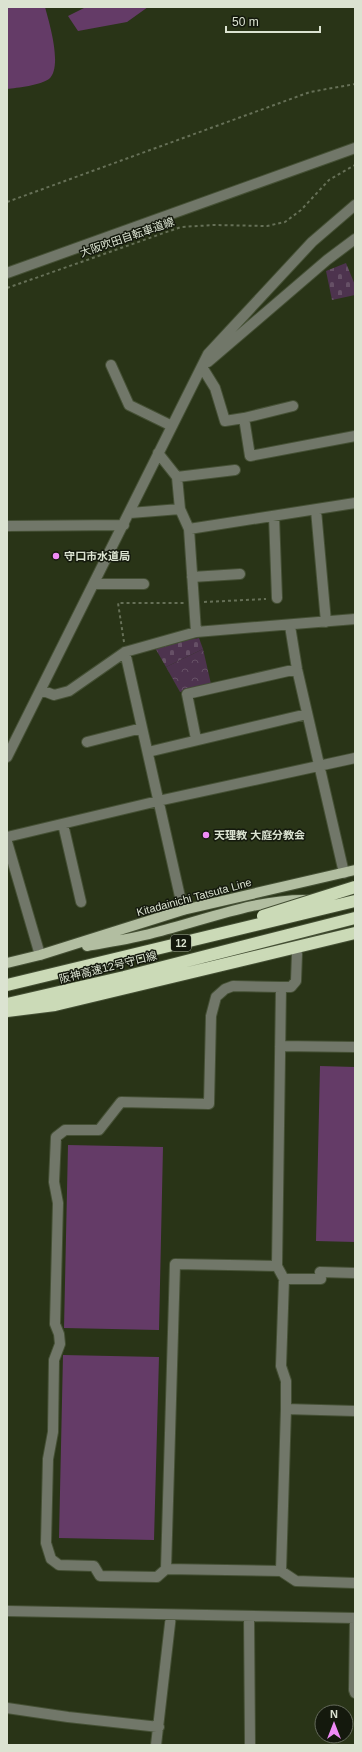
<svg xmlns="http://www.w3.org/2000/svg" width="362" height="1752" font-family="Arial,'Noto Sans JP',sans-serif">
  <defs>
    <pattern id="cemetery-stones" width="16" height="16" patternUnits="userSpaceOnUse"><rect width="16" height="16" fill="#4d334e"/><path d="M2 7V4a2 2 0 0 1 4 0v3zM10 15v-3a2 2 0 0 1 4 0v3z" fill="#665066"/></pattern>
    <pattern id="park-crowns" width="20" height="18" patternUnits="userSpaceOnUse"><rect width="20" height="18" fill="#4d334e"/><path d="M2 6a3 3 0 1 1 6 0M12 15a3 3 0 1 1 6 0" fill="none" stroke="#665066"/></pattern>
  </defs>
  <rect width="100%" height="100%" fill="#293417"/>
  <!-- cemetery -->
  <path fill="url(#cemetery-stones)" d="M346,263L355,285V295L332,300L326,271Z
    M199,638L203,649L166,667L154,646Z"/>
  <!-- park -->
  <path fill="url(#park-crowns)" d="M203,649L211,684L180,692L166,667Z"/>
  <!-- water -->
  <path fill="#643b67" d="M7,7H45C49,22 63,67 49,79C41,85 17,88 7,89Z
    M86,7H148L127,22L78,31L68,16Z
    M320,1066L355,1067V1242L316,1241Z
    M68,1145L163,1147L159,1330L64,1328Z
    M63,1355L159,1357L154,1540L59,1538Z"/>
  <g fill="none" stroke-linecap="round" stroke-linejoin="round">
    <!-- minor casing -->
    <g stroke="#455035" stroke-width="12">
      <path id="minor" d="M7,273L355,148
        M208,362L327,260L355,239
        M111,365L129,405L172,426
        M202,367L215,388L225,421L244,418L250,456L355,436
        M244,418L293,406
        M158,453L177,477L180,509
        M177,477L235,470
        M316,510L326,622
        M130,513L180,509L189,529L355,503
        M274,516L277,598
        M7,526L124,525
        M189,529L196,632
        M192,577L240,574
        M95,584H144
        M290,626L297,669L344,873
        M125,652L183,910
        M41,690L54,695L69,691L125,652L196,632L355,619
        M196,739L187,694L297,669
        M87,742L142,728
        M148,752L307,714
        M7,757L208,354L312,242L355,205
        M63,824L81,902
        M7,837L158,801L355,758
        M7,842L40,955
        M280,1046L355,1047
        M277,1266L175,1264L166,1569L157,1577L100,1576L94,1566L59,1565L51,1559L46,1543L48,1459L53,1432L54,1360L60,1344L59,1334L55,1324L58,1203L54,1182L56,1137L65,1130H99L121,1102L209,1104L211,1016L216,997L225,989L233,986L281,987
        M284,1279H321L320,1272L355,1273
        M286,1409L355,1411
        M166,1569L281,1571L296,1581L355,1583
        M281,1571L286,1409V1381L281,1366L284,1279L277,1266L281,987H291L296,981L297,954
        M7,1611L355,1618
        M249,1616L250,1745
        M355,1618L354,1690L355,1693
        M7,1708L68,1717L159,1727
        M156,1745L171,1615"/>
    </g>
    <!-- major casing -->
    <g stroke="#455035" stroke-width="12">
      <path id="major" d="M87,946C109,942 131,939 153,933C203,921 255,899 307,900
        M7,963L40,955L183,910L355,870"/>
    </g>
    <!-- highway casing -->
    <g stroke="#455035" stroke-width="14">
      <path id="highway" d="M7,1004L124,977L355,918
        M7,1011L55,1005L355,933"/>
    </g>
    <!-- path -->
    <path stroke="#667057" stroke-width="2" stroke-dasharray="3 3" stroke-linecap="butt" d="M7,202L310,92L355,84
      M7,288L181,227L214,225L267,226L285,222L301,210L329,180L355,165
      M204,602L266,599
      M124,642L118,603H184"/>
    <!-- minor -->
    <use href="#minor" stroke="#717769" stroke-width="10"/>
    <!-- major -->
    <use href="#major" stroke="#b2bea1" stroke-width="10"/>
    <!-- highway -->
    <use href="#highway" stroke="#cbdab7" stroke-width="12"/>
    <!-- highway-bridge casing -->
    <g stroke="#455035" stroke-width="14" stroke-linecap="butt">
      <path id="highway-bridge" d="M263,916L355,887
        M7,985L355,901"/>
    </g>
    <!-- highway-bridge -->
    <use href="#highway-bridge" stroke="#cbdab7" stroke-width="12"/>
  </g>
  <!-- markers -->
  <g fill="#ef8bf6" stroke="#14190d" stroke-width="1.5">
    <circle cx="56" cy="556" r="4"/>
    <circle cx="206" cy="835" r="4"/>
  </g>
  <g text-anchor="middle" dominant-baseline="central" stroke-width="3" stroke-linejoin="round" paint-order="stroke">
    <!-- shield labels -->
    <rect fill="#14190d" stroke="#9fa696" stroke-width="1" x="171" y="935" width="20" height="16" rx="3"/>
    <g font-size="10" font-weight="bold" fill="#dbe3d1">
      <text x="181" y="943">12</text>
    </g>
    <!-- street labels -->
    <g font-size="11" fill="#dbe3d1" stroke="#14190d">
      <text transform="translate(127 237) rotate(-19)">大阪吹田自転車道線</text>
      <text transform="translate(194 897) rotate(-15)">Kitadainichi Tatsuta Line</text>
      <text transform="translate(108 967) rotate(-14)">阪神高速12号守口線</text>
    </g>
    <!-- poi labels -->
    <g font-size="11" font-weight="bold" fill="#dbe3d1" stroke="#14190d" text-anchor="start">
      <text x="64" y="556">守口市水道局</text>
      <text x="214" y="835">天理教 大庭分教会</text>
    </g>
  </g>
  <!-- border -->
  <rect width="362" height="1752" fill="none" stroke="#dbe3d1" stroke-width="16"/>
  <!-- north arrow -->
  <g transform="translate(334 1724)"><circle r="19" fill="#14190d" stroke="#646a5b"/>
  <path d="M0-3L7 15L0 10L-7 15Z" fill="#ef8bf6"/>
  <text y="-6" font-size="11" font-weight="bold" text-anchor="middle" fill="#dbe3d1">N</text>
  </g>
  <!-- scale -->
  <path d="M226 26v6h94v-6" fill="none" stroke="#dbe3d1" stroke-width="2"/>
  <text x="232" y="26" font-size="12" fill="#dbe3d1" stroke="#14190d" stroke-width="3" paint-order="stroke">50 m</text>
</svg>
